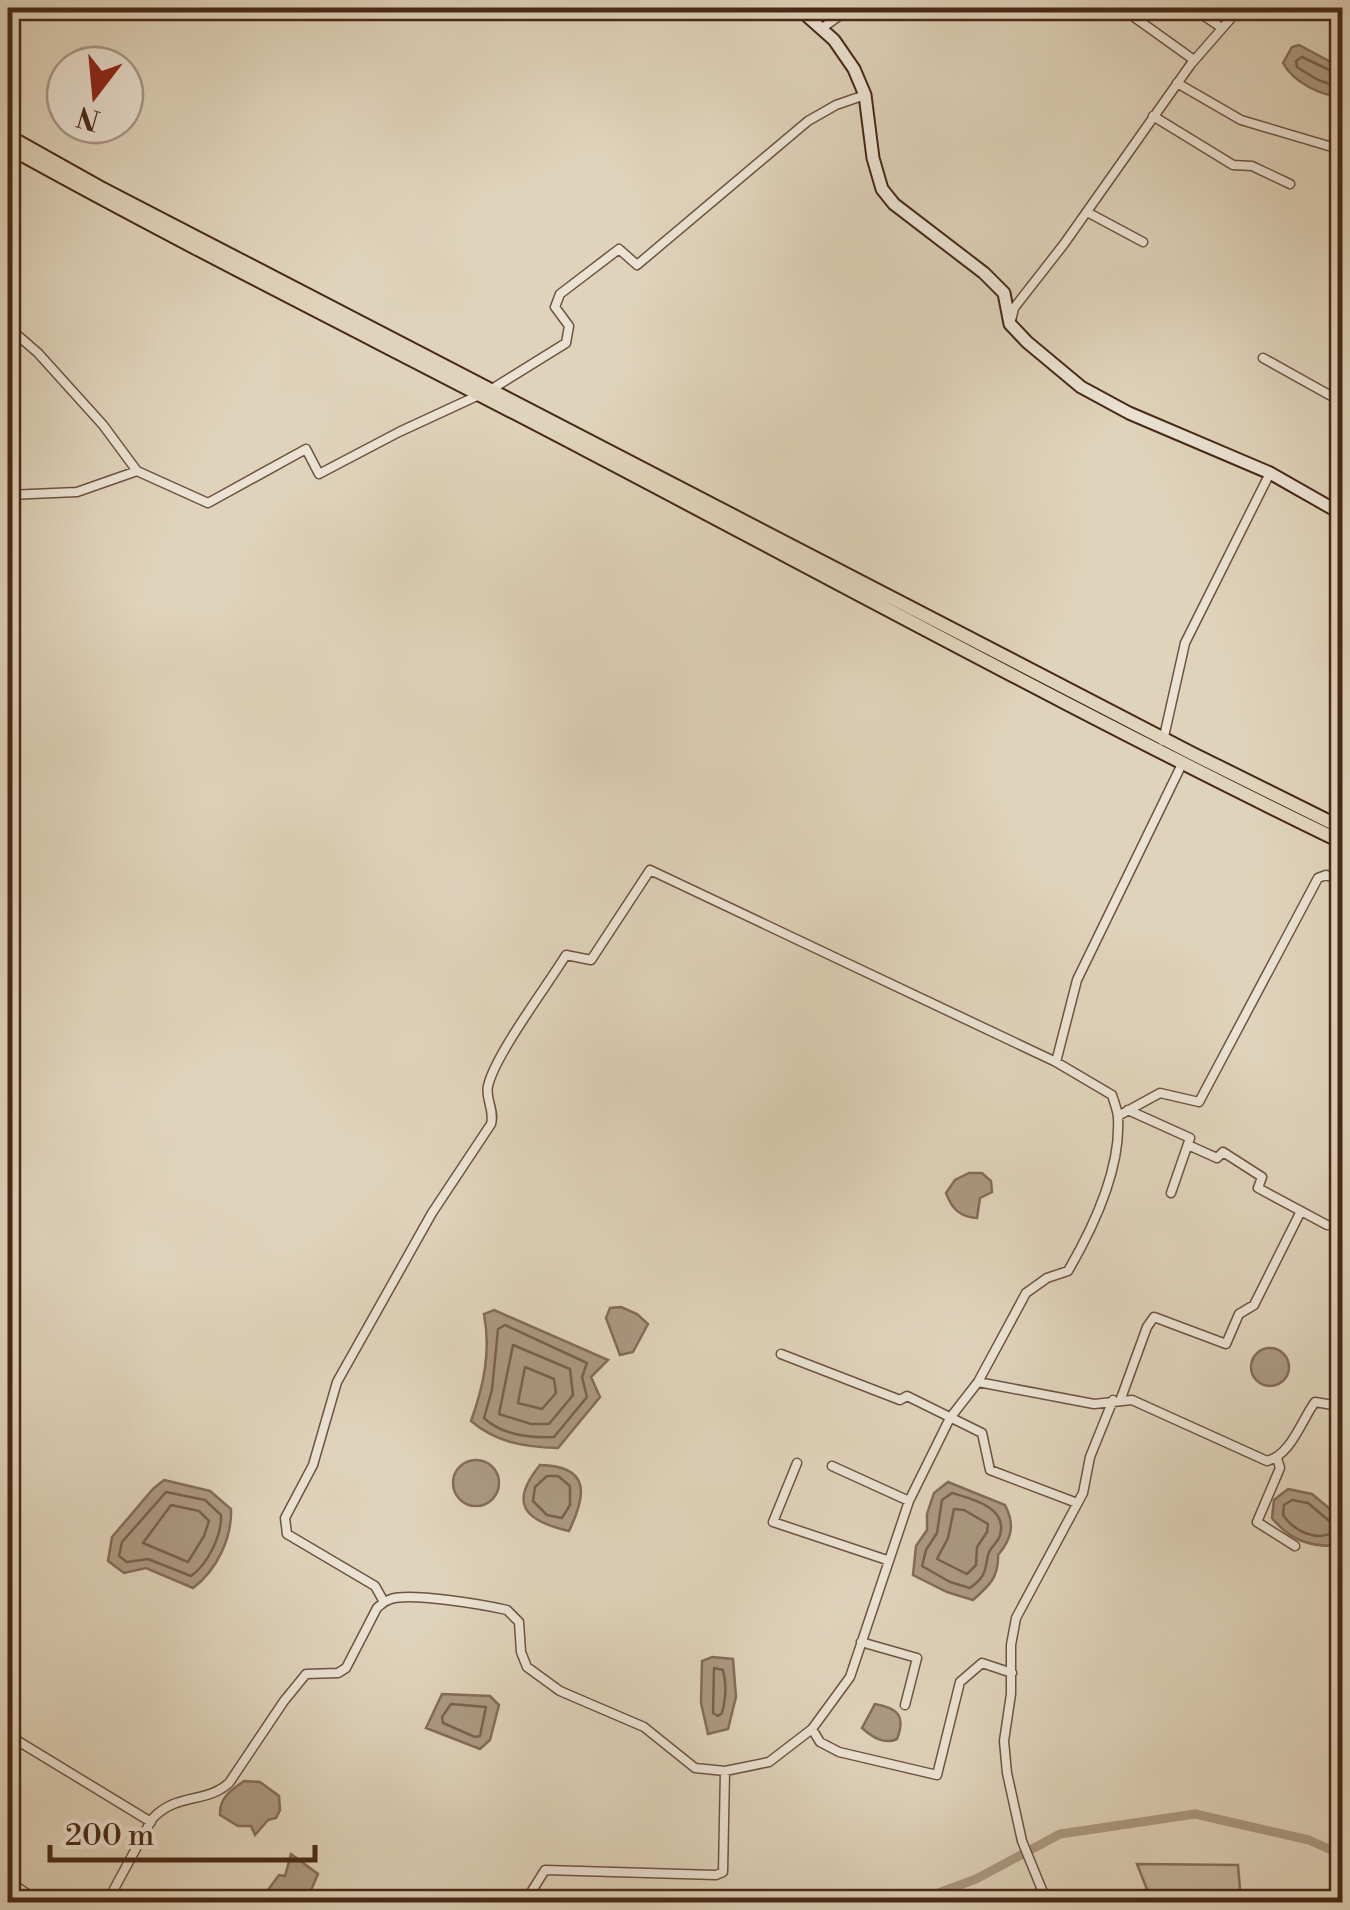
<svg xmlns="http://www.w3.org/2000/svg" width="1350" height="1910" font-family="'Libre Bodoni',serif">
  <rect width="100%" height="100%" fill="#e0d3bb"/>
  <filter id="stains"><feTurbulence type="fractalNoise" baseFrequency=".002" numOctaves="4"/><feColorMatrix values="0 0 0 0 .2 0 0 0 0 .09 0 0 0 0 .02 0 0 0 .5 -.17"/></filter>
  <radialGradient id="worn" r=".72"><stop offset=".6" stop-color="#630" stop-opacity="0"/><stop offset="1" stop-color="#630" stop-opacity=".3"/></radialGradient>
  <!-- green -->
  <path fill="#c6b69f" stroke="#876f5b" stroke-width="2.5" d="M1137,1864L1238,1865L1241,1902H1152Z"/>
  <!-- water -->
  <path fill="#ac9983" stroke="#846c58" stroke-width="2.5" d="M1299,45L1342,68V97C1321,96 1293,82 1283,63L1292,47Z
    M969,1173H982L991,1181L992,1192L980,1198L977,1218C960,1217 952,1209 946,1193L955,1180Z
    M621,1307L637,1314L648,1324L633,1352L620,1355L606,1318L610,1308Z
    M494,1310L608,1360L591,1377L600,1397L558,1448C525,1447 497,1443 471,1421C484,1385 491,1351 484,1314Z
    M1251 1367a19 19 0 1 1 38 0a19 19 0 1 1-38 0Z
    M453 1483a23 23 0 1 1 46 0a23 23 0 1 1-46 0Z
    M540,1465C590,1466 587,1494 569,1531C525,1521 508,1504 540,1465Z
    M164,1480L210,1491L231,1509C232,1538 217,1570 193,1588L146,1568L124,1573L108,1561L112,1537L153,1489Z
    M948,1482L1005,1505C1015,1524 1012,1539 998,1555C999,1577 989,1586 973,1600L947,1592L913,1575L916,1546L927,1530V1514L934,1493Z
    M1288,1489L1312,1494L1342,1519V1535L1335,1546C1308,1546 1290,1540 1272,1518L1274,1500Z
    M712,1657L733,1659L736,1697L728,1729L708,1734L701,1703L702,1661Z
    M442,1694L490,1696L499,1705L490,1740L480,1749L426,1728Z
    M875,1704C898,1708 906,1716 897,1739C884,1745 872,1737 862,1728Z
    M244,1781L260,1782L279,1796L280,1810L276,1818L268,1820L255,1835L251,1826H238L220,1815C219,1798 231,1790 244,1781Z
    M291,1854L318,1874L306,1902H271L262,1898L279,1875L285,1876Z"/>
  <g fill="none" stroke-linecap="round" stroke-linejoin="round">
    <!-- shore -->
    <path stroke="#7a604d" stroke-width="2.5" d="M1342,76L1302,57L1296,61L1297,67L1318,80L1342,88
      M505,1325L587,1363L582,1377L587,1397L554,1437C531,1438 502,1435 484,1418L492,1390L498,1329Z
      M513,1345L570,1369L573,1395L549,1424H531L499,1414Z
      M525,1367L554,1379L556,1393L542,1409L518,1403Z
      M547,1476H558L570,1486V1505L562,1518L547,1515L533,1501L535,1487Z
      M166,1492L205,1500L221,1515C222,1535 208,1564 191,1576L148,1559L127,1562L119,1556L122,1542Z
      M952,1493C972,1499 1008,1507 1000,1535C998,1543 990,1547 988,1555C985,1572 985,1577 970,1588L950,1582L922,1566L926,1550L937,1533L942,1500Z
      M1292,1500L1308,1503L1334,1525V1532C1316,1542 1294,1531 1283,1515L1284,1505Z
      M171,1505L199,1511L209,1521L204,1536L188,1562L143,1543Z
      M954,1509L964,1510L988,1524L987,1532L977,1547L976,1565L967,1574L937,1559L948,1538Z
      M714,1668L723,1670C727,1685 726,1698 722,1713L718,1716L713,1713Z
      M451,1704L486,1707L480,1736L475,1737L443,1723L442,1717Z"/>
    <!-- canal -->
    <path stroke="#ac9983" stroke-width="9" d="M914,1902L976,1879L1060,1834L1195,1814L1309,1840L1342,1855"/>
    <!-- street casing -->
    <g stroke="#6e5340" stroke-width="11">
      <path id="street" d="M1131,8L1127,12L1194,60
        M1192,8L1222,28
        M821,29L850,8
        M1177,83L1241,120L1342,150
        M1153,116L1233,165L1252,166L1290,184
        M1087,212L1143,242
        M1012,317L1014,308L1064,244L1191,64L1240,8
        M8,327L38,353L103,425L137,471
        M1263,358L1342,402
        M8,495L77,492L137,471L208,503L306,449L319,474L399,432L492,389L566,343L569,326L555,307L560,294L619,249L637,265L808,121L836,105L865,95
        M1163,741L1185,643L1270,473
        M1056,1062L1077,980L1182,764
        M1128,1110L1190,1138L1171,1193
        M1118,1116L1160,1093L1199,1102L1318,878L1326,875L1342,881
        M1188,1145L1217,1158L1223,1152L1262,1177L1258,1188L1327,1225
        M781,1354L900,1400L907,1396L982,1433L990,1470L1077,1503
        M978,1382L1094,1404L1132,1400L1267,1461C1291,1455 1301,1421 1315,1402L1333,1405L1342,1410
        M1120,1401L1147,1327L1154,1317L1226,1344L1239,1314L1254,1305L1301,1211
        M1277,1458L1280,1468L1257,1522L1295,1546
        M797,1463L773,1522L887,1560
        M832,1466L909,1501
        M861,1642L917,1658L905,1705
        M812,1729L820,1742L839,1752L937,1775L960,1682L982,1663L1012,1673
        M8,1735L151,1822
        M8,1881L40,1902
        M107,1902L152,1819C177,1792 206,1804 229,1783L284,1701L306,1674L338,1673L346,1668L377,1608C383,1603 384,1601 391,1599C410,1592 485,1605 507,1610L519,1622L521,1652L527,1667L560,1691L644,1727L695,1768L725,1771L769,1762L812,1729L850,1677L909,1501L950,1418L978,1382L1026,1293L1047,1278L1068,1271C1093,1228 1121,1169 1118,1118C1118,1111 1114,1102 1112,1095L1056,1062L650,870L591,960L566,955C547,986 495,1055 488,1086C485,1099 495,1110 491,1124L432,1213L337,1382L313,1465L285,1518L287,1534L375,1586L384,1602
        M525,1902L545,1870L716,1875L723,1872L725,1771
        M1047,1902L1022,1841L1007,1773L1004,1741L1011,1694V1645L1016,1618L1083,1493L1090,1457L1113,1400"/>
    </g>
    <!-- secondary casing -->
    <g stroke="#482817" stroke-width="15">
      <path id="secondary" d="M798,8L834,40L854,69L865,95L873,158L882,189L894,204L984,273L1004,293L1010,324L1027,342L1081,387L1129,413L1270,473L1342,514"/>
    </g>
    <!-- primary casing -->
    <g stroke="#482817" stroke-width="16">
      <path id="primary" d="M8,136L99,187L1191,753L1342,828
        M8,147C197,252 392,348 584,449C836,581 1086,718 1342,842"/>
    </g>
    <!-- street -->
    <use href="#street" stroke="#ebe2d3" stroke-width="8"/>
    <!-- secondary -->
    <use href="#secondary" stroke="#ebe2d3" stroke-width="11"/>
    <!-- primary -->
    <use href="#primary" stroke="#e0d3bb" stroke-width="12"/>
  </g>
  <!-- margin -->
  <rect width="1350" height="1910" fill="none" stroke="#e0d3bb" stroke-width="40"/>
  <rect x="10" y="10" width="1330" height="1890" fill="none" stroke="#482817" stroke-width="5"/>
  <rect x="20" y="20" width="1310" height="1870" fill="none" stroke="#482817" stroke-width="2.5"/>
  <!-- north arrow -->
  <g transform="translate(95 95) rotate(196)"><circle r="48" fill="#ebe2d3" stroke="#aa9888" stroke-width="2.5"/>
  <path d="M0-8L18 38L0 25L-18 38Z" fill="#8f2418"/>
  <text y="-15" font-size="28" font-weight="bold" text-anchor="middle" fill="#482817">N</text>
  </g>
  <!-- scale -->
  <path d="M50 1845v15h265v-15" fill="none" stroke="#482817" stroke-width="5"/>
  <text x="65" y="1845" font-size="30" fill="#482817" stroke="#ebe2d3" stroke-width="8" paint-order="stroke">200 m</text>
  <rect width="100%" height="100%" filter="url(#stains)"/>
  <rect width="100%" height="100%" fill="url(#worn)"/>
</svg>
